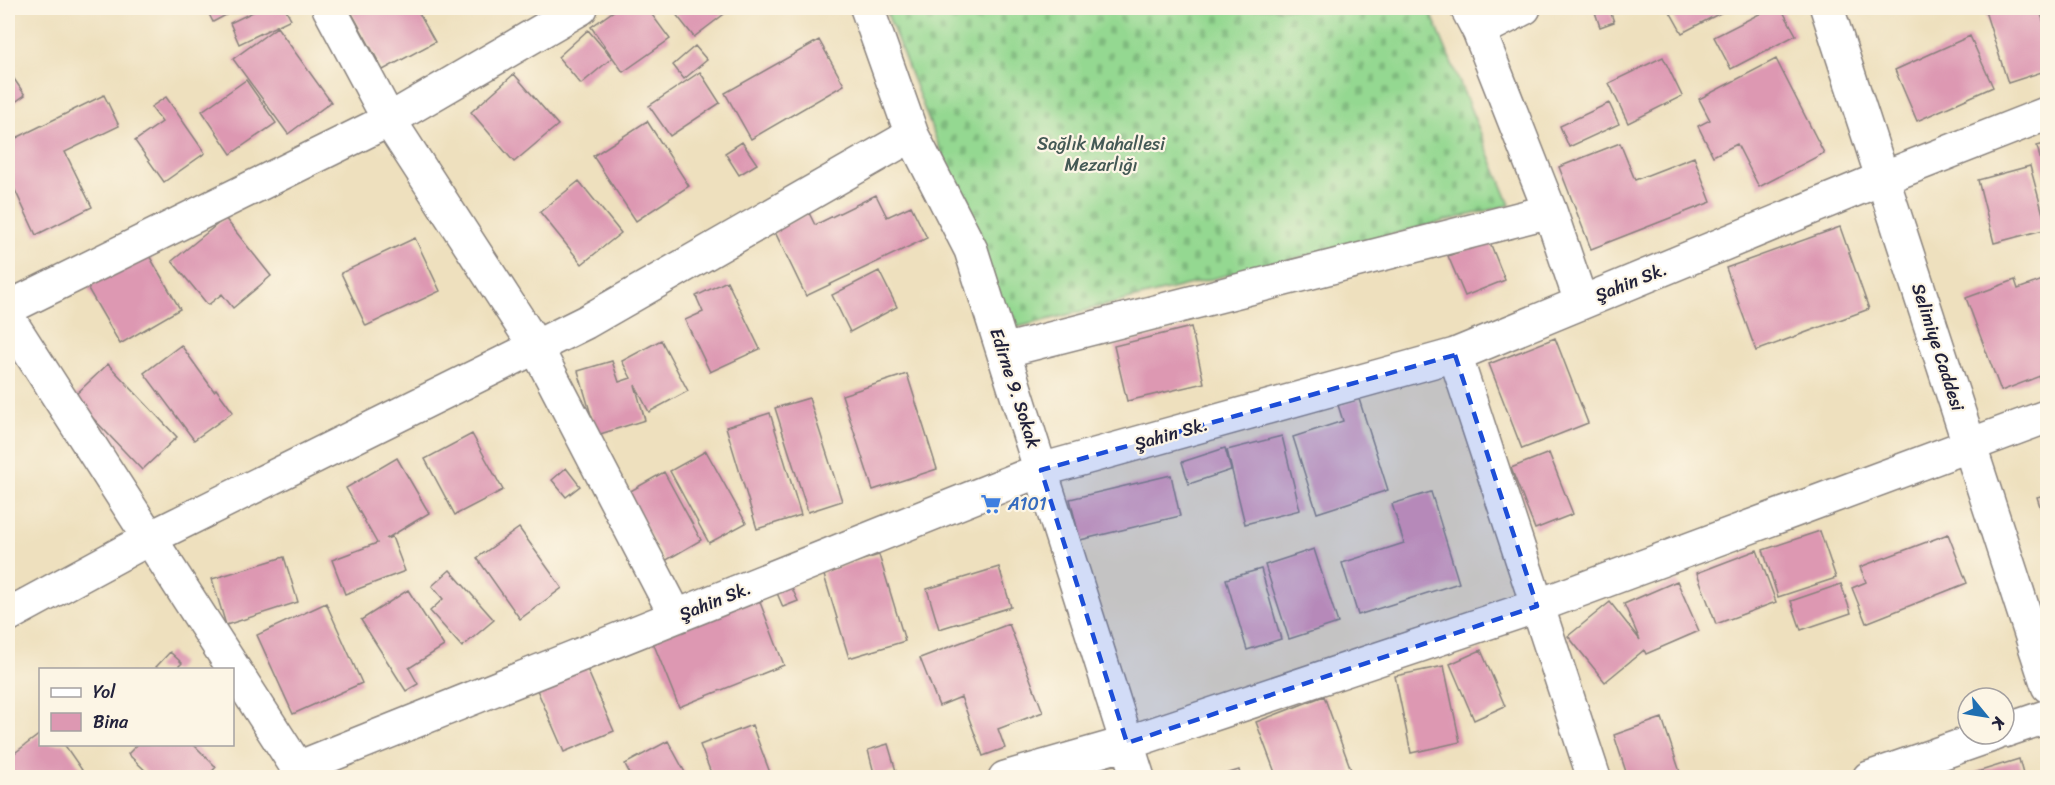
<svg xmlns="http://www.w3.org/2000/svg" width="2055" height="785" font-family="Sriracha,sans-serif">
  <defs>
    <pattern id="cemetery-stones" width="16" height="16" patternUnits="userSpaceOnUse" patternTransform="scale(1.5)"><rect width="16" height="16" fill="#94d891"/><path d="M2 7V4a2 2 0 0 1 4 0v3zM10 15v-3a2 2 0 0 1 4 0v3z" fill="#7fb97e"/></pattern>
  </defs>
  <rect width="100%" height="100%" fill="#fcf5e5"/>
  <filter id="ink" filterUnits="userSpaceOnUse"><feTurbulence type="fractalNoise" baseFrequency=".0167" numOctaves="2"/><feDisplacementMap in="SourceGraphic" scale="12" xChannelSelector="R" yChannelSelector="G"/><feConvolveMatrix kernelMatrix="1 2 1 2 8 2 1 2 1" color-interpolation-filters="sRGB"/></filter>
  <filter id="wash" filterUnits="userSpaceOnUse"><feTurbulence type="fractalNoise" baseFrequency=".008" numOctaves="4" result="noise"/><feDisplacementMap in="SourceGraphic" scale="24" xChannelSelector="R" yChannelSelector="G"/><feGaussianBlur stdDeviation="1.35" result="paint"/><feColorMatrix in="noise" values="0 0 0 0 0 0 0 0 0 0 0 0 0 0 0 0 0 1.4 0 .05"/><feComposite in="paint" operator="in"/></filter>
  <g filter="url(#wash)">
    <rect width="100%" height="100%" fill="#eee0be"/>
    <!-- cemetery -->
    <path fill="url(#cemetery-stones)" stroke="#5b7d66" stroke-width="1.5" d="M885,8H1429L1510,205L1010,329Z"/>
    <g id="blocks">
      <!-- building -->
      <path fill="#dd98b2" d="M206,8H239L213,22Z
        M261,8H285L291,19L239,44L230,23Z
        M349,8H416L435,42L383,70Z
        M618,8H647L670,39L623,72L591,27Z
        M671,8H732L694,37Z
        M1598,8H1609L1614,22L1600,27L1594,9Z
        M1668,8H1730L1682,33Z
        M1771,8H1781L1796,35L1731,69L1714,37Z
        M1984,8H2039L2048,35V70L2008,83Z
        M277,27L331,102L288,134L233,59Z
        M588,30L612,58L581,84L558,57Z
        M1970,36L1993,87L1917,121L1895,70Z
        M819,40L844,85L751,139L725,93Z
        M695,46L707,60L684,79L673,65Z
        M1663,57L1682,96L1628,123L1609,83Z
        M1776,59L1824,153L1759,187L1737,144L1713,156L1698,126L1710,120L1699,99Z
        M8,70L25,95L8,107Z
        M700,72L720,103L670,136L649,106Z
        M514,74L558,125L514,162L471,112Z
        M246,80L276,123L231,154L202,111Z
        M104,95L119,126L65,152L92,207L36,235L8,175V142Z
        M166,97L205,153L164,182L135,141L162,122L151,107Z
        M1609,103L1619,124L1569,147L1560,126Z
        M647,121L689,186L636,221L593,156Z
        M742,142L757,164L739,175L725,153Z
        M1620,143L1635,180L1694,157L1711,202L1591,249L1559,167Z
        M2048,143V185H2047L2037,146Z
        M2030,166L2047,229L1994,243L1978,180Z
        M579,181L621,233L582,264L540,212Z
        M876,195L887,217L911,206L927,238L806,296L774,230L809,213L815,225Z
        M225,218L271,276L233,308L222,294L208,305L172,261Z
        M1840,227L1869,309L1756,351L1726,268Z
        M415,238L440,291L366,326L341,273Z
        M1489,240L1505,280L1465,296L1448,256Z
        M147,252L180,309L120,344L87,287Z
        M879,271L897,307L850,332L832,295Z
        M2048,278V373L2001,391L1966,298L2015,280L2018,289Z
        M727,281L760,349L710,372L685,320L703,312L696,296Z
        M1191,327L1204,383L1127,401L1114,346Z
        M1555,338L1588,423L1522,449L1489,364Z
        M661,340L688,391L649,412L635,385L645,420L597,435L578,371L612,361L619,382L631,378L622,361Z
        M181,345L214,391L216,389L233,412L194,440L144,373Z
        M108,364L177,437L142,470L73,397Z
        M907,374L937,469L873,490L842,395Z
        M809,398L842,501L808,512L775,408Z
        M1359,399L1388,490L1317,513L1293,437L1343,421L1338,405Z
        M770,413L801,515L757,529L726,427Z
        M472,434L503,490L455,515L425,459Z
        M1282,436L1300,510L1245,524L1227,450Z
        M1225,448L1231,470L1189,484L1182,462Z
        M706,451L746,523L709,543L670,471Z
        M1549,453L1573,514L1535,529L1511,468Z
        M397,458L429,513L386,539L392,537L405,571L345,594L332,560L377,543L346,488Z
        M566,468L580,486L566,497L552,480Z
        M664,472L701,540L665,561L627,493Z
        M1171,475L1180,516L1080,540L1070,499Z
        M1431,492L1459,583L1358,615L1342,563L1404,543L1392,504Z
        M2048,494V528H2047L2037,497Z
        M519,528L562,588L520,619L477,558Z
        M1820,531L1836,578L1778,597L1763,550Z
        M1948,534L1967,583L1866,623L1852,588L1866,582L1860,567Z
        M1314,549L1338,623L1289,639L1265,565Z
        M1757,550L1776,602L1716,624L1697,573Z
        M879,555L905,641L849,658L823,572Z
        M284,557L298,602L226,625L212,579Z
        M999,567L1011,607L939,629L927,589Z
        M1261,569L1281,639L1247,650L1226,579Z
        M450,570L494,620L462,647L430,611L443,599L432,586Z
        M788,580L798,601L783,607L774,586Z
        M1677,581L1699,631L1646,654L1644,650L1605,682L1568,636L1610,602L1640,640L1624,604Z
        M1841,584L1851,613L1801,630L1791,601Z
        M408,590L444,646L409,668L418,684L406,691L361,620Z
        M758,597L784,665L679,707L652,640Z
        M326,603L362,683L293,714L257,635Z
        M1009,624L1043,712L998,729L1005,748L983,756L961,697L939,706L920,658Z
        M1481,650L1505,706L1474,720L1450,664Z
        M170,652L182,663L175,670H159L156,667Z
        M584,662L614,731L564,752L534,683Z
        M1444,666L1460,742L1411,753L1395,676Z
        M1324,696L1354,778H1277L1256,722Z
        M1662,718L1682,778H1628L1614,735Z
        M752,725L772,778H713L700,745Z
        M40,734V744H64L82,770L72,778H8V758Z
        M668,741L688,778H632L625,764Z
        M138,744H193L216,767L206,778H153L128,754Z
        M888,744L896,771L875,777L868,750Z
        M2019,759L2024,778H1961V777Z
        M1239,770L1241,778H1216V777Z"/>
    </g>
  </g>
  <g filter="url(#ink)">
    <use href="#blocks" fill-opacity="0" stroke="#88817c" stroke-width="1.5"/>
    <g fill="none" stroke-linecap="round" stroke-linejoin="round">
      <!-- minor casing -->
      <g stroke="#88817c" stroke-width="36">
        <path id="minor" d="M329,8L389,120L536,347L676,616
          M867,8L912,135L971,250L1138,778
          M1467,8L1479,31L1550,211L1581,302
          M1479,31L1524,8
          M8,308L389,120L581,8
          M8,318L304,778
          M1003,351L1550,211
          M1455,355L1594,778
          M8,615L150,538L586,322L912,135
          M2004,731L2048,716
          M298,768L1041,470L1455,355L1883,178L2048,113
          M1005,778L1127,743L1537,606L2048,416
          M1869,778L1995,734"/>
      </g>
      <!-- tertiary casing -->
      <g stroke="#88817c" stroke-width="36">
        <path id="tertiary" d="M1827,8L2048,686"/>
      </g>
      <!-- minor -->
      <use href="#minor" stroke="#fff" stroke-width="33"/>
      <!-- tertiary -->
      <use href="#tertiary" stroke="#fff" stroke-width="33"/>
    </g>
  </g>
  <!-- marked area -->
  <path fill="#1d4ed8" fill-opacity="0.2" stroke="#1d4ed8" stroke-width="4.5" stroke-dasharray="12 8" stroke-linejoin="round" d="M1455,355L1537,606L1127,743L1041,470Z"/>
  <!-- icons -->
  <defs>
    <g id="supermarket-bare" transform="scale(1.62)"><path d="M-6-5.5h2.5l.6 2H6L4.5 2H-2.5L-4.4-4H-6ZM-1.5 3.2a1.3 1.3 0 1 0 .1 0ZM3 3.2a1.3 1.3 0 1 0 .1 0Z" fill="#3f7fe0" stroke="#fcf5e5" stroke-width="2.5" paint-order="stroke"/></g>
  </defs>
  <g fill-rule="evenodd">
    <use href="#supermarket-bare" x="991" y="504"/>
  </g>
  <g text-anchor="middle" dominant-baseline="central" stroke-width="4.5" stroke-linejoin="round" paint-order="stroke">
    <!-- park labels -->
    <g font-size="18" fill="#445955" stroke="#fcf5e5">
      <text x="1101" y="144">Sağlık Mahallesi<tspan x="1101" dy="21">Mezarlığı</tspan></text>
    </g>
    <!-- street labels -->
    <g font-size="18" fill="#22223b" stroke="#fcf5e5">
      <text transform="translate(1631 282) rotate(-22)">Şahin Sk.</text>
      <text transform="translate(1938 347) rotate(72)">Selimiye Caddesi</text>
      <text transform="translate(1015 388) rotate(72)">Edirne 9. Sokak</text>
      <text transform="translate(1171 434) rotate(-16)">Şahin Sk.</text>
      <text transform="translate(715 601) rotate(-22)">Şahin Sk.</text>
    </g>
    <!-- shop labels -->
    <g font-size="18" fill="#366cbe" stroke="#fcf5e5" text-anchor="start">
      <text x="1008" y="504">A101</text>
    </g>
  </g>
  <!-- margin -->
  <rect width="2055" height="785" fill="none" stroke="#fcf5e5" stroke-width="30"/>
  <!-- legend -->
  <rect x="39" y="668" width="195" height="78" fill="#fcf5e5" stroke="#a5a1a1" stroke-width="1.5"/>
  <rect x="51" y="688" width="30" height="9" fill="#ffffff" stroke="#a5a1a1" stroke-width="1.5"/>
  <text x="93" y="698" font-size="18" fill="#22223b">Yol</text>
  <rect x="51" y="713" width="30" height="18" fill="#dd98b2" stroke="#a5a1a1" stroke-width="1.5"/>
  <text x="93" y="728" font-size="18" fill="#22223b">Bina</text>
  <!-- north arrow -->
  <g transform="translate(1986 716) rotate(120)"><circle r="28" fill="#fcf5e5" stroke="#a5a1a1" stroke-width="1.5"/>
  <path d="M0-4.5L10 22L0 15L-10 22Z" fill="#1f6fb2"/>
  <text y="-9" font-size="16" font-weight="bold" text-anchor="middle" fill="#22223b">K</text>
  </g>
</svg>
